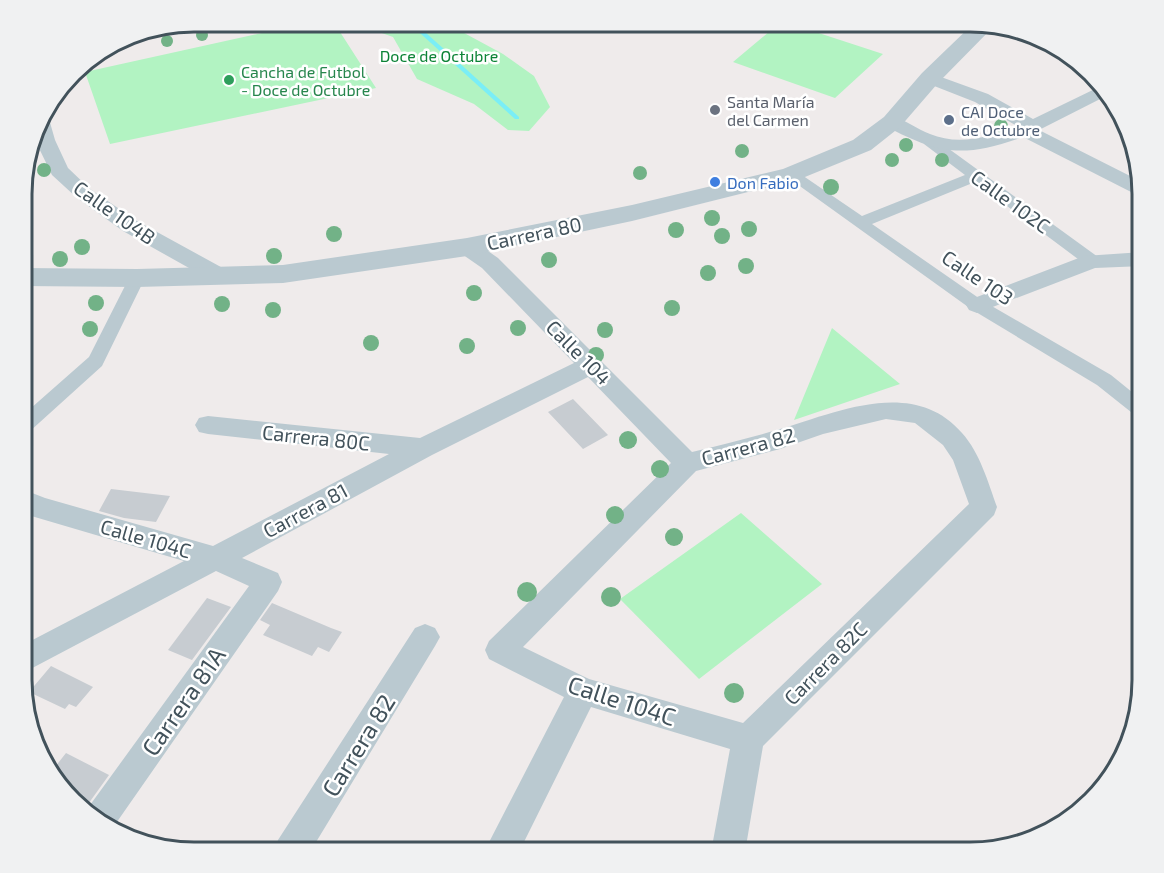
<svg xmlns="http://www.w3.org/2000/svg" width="1164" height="873" font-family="'Exo 2',sans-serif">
  <rect width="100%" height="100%" fill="#efebeb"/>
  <!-- green -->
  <path fill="#b2f3c2" d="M316,21H333L376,88L110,144L85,72Z
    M348,21H442L503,54L534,76L550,107L529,131L508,130L474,104L417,79L393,37Z
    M782,21L883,54L835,98L733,62Z
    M832,328L900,384L794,420Z
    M741,513L822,584L699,679L620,599Z"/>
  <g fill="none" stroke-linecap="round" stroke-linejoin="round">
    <!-- stream -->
    <path fill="#7aeef6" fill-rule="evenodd" d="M399,21H407L425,32L519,117V119H515L421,34Z"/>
  </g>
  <!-- building -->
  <path fill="#c7ccd1" d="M573,399L608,435L583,449L548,412Z
    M111,489L170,496L156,522L124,518L99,511Z
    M207,598L231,607L192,660L168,650Z
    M272,603L331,628L342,632L329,652L318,647L312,656L263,635L270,625L260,620Z
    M51,666L93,687L76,707L69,704L65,709L29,692Z
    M66,753L109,775L86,807L73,800L51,772Z"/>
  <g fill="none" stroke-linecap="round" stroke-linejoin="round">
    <!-- service -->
    <path fill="#bac9d0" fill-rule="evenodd" d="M567,21H576L568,26L564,24Z"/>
    <!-- pedestrian -->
    <path fill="#bac9d0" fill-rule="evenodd" d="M929,137L934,138L1098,257L1100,261L1098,265H1086L975,182L872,224L983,301L1111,375L1143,401V418L1136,416L1097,385L971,309L783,174L786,171H796L862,216L965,175L924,144L922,141Z
      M137,272L143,274L145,278L102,366L29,432L22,434V416L89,357L129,278L131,274Z"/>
    <!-- minor -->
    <path fill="#bac9d0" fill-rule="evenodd" d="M930,73L988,94L1033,119L1101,86L1108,95L1039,130L1140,181L1143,196L1135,194L1023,137C963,158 941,155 885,126L882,122L885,118L892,116C906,120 917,129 930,134C958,146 991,137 1017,126L975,102L924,82L921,78L924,74Z
      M42,114L49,119L55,140L68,168L90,189L137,221L230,272L233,277L230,282L222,284L214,282L123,231L76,197L52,175L35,140L34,136Z
      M467,240L475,242L498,258L692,452C720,445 749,438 777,430C835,413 913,376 962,433C980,453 988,482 997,507L994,515L763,746L745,852H711L730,749L591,707L519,852H484L564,697L489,659L485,650L489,641L671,463L588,377L432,455L242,558L278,573L282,582L278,591L112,829L85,812L249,586L216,571L21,674V646L184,561L28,515L22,512V489L45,498L213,546L389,454L208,434L199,432L195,425L199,418L208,416L420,438L574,363L482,268L459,252L456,247L459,242ZM886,419L915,423L943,445L953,460L969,504L743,723L589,679L523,647L696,471L780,449L823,434Z
      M1143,252V266L1095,268L977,313L969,310L966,305L969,300L1084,256Z
      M425,624L435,628L440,637L435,646L310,852H273L278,840L415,628Z"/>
    <!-- tertiary -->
    <path fill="#bac9d0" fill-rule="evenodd" d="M976,21L995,25L938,83L900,127L871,150L800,179L632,221L467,256L283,283L137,287L22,286V268L137,269L283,265L467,238L632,205L783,169L853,140L884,117L922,73Z"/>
  </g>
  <!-- trees -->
  <g fill="#72b287">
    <circle cx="202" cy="35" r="6"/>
    <circle cx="167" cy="41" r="6"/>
    <circle cx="1001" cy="126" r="7"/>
    <circle cx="906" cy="145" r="7"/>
    <circle cx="742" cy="151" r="7"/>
    <circle cx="892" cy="160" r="7"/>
    <circle cx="942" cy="160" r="7"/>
    <circle cx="44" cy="170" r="7"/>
    <circle cx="640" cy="173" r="7"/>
    <circle cx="831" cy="187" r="8"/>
    <circle cx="712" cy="218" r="8"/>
    <circle cx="749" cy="229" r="8"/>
    <circle cx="676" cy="230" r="8"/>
    <circle cx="334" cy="234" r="8"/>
    <circle cx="722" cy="236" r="8"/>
    <circle cx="82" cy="247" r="8"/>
    <circle cx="274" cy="256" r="8"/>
    <circle cx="60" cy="259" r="8"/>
    <circle cx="549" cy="260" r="8"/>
    <circle cx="746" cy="266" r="8"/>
    <circle cx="708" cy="273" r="8"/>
    <circle cx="474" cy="293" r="8"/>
    <circle cx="96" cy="303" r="8"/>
    <circle cx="222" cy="304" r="8"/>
    <circle cx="672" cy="308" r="8"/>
    <circle cx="273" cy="310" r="8"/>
    <circle cx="518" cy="328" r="8"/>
    <circle cx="90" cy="329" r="8"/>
    <circle cx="605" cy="330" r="8"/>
    <circle cx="371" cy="343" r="8"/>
    <circle cx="467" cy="346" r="8"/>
    <circle cx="596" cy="355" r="8"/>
    <circle cx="628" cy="440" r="9"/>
    <circle cx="660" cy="469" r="9"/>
    <circle cx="615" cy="515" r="9"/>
    <circle cx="674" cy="537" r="9"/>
    <circle cx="527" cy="592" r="10"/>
    <circle cx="611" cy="597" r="10"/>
    <circle cx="734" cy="693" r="10"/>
  </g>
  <!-- markers -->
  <circle fill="#2e9e5b" stroke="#fff" stroke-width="2" cx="229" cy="80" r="6"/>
  <circle fill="#6b7280" stroke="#fff" stroke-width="2" cx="715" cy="110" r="6"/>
  <circle fill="#5c6f8a" stroke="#fff" stroke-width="2" cx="949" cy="120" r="6"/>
  <circle fill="#3f7fe0" stroke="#fff" stroke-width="2" cx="715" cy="182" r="6"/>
  <g text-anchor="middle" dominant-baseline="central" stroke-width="5" stroke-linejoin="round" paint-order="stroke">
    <!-- far-park labels -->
    <g font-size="16" fill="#0c8336" stroke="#fff">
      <text x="439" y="55">Doce de Octubre</text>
    </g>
    <!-- far-leisure labels -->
    <g font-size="16" fill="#27864d" stroke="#fff" text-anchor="start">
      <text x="241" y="71">Cancha de Futbol<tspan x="241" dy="18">- Doce de Octubre</tspan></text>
    </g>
    <!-- far-worship labels -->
    <g font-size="16" fill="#5b616d" stroke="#fff" text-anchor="start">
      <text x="727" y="101">Santa María<tspan x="727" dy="18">del Carmen</tspan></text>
    </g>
    <!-- far-service labels -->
    <g font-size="16" fill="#4e5e75" stroke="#fff" text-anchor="start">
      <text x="961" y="111">CAI Doce<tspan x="961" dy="18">de Octubre</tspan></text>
    </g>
    <!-- far-shop labels -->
    <g font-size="16" fill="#366cbe" stroke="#fff" text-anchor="start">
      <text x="727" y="182">Don Fabio</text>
    </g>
    <!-- street labels -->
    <g font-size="20" fill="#42525b" stroke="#fff">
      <text transform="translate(1011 201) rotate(36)">Calle 102C</text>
      <text transform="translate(115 212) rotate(35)">Calle 104B</text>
      <text transform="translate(534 233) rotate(-12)">Carrera 80</text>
      <text transform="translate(978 277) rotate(34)">Calle 103</text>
      <text transform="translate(579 352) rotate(45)">Calle 104</text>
      <text transform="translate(316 437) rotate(6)">Carrera 80C</text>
      <text transform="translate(748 446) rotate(-15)">Carrera 82</text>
      <text transform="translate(305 510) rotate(-28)">Carrera 81</text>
      <text transform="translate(146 538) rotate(16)">Calle 104C</text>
      <text transform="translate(825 663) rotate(-45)">Carrera 82C</text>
    </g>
    <!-- near-street labels -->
    <g font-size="24" fill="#42525b" stroke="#fff">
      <text transform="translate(622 700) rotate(18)">Calle 104C</text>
      <text transform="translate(183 701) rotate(-55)">Carrera 81A</text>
      <text transform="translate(358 745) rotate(-58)">Carrera 82</text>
    </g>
  </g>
  <!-- crop -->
  <path d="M0 0H1164V873H0ZM194 32H970A162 162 0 0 1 1132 194V680A162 162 0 0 1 970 842H194A162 162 0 0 1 32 680V194A162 162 0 0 1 194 32Z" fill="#f0f1f2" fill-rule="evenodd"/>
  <path fill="none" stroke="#42525b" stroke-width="3" d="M194 32H970A162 162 0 0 1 1132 194V680A162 162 0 0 1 970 842H194A162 162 0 0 1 32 680V194A162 162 0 0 1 194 32Z"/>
</svg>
